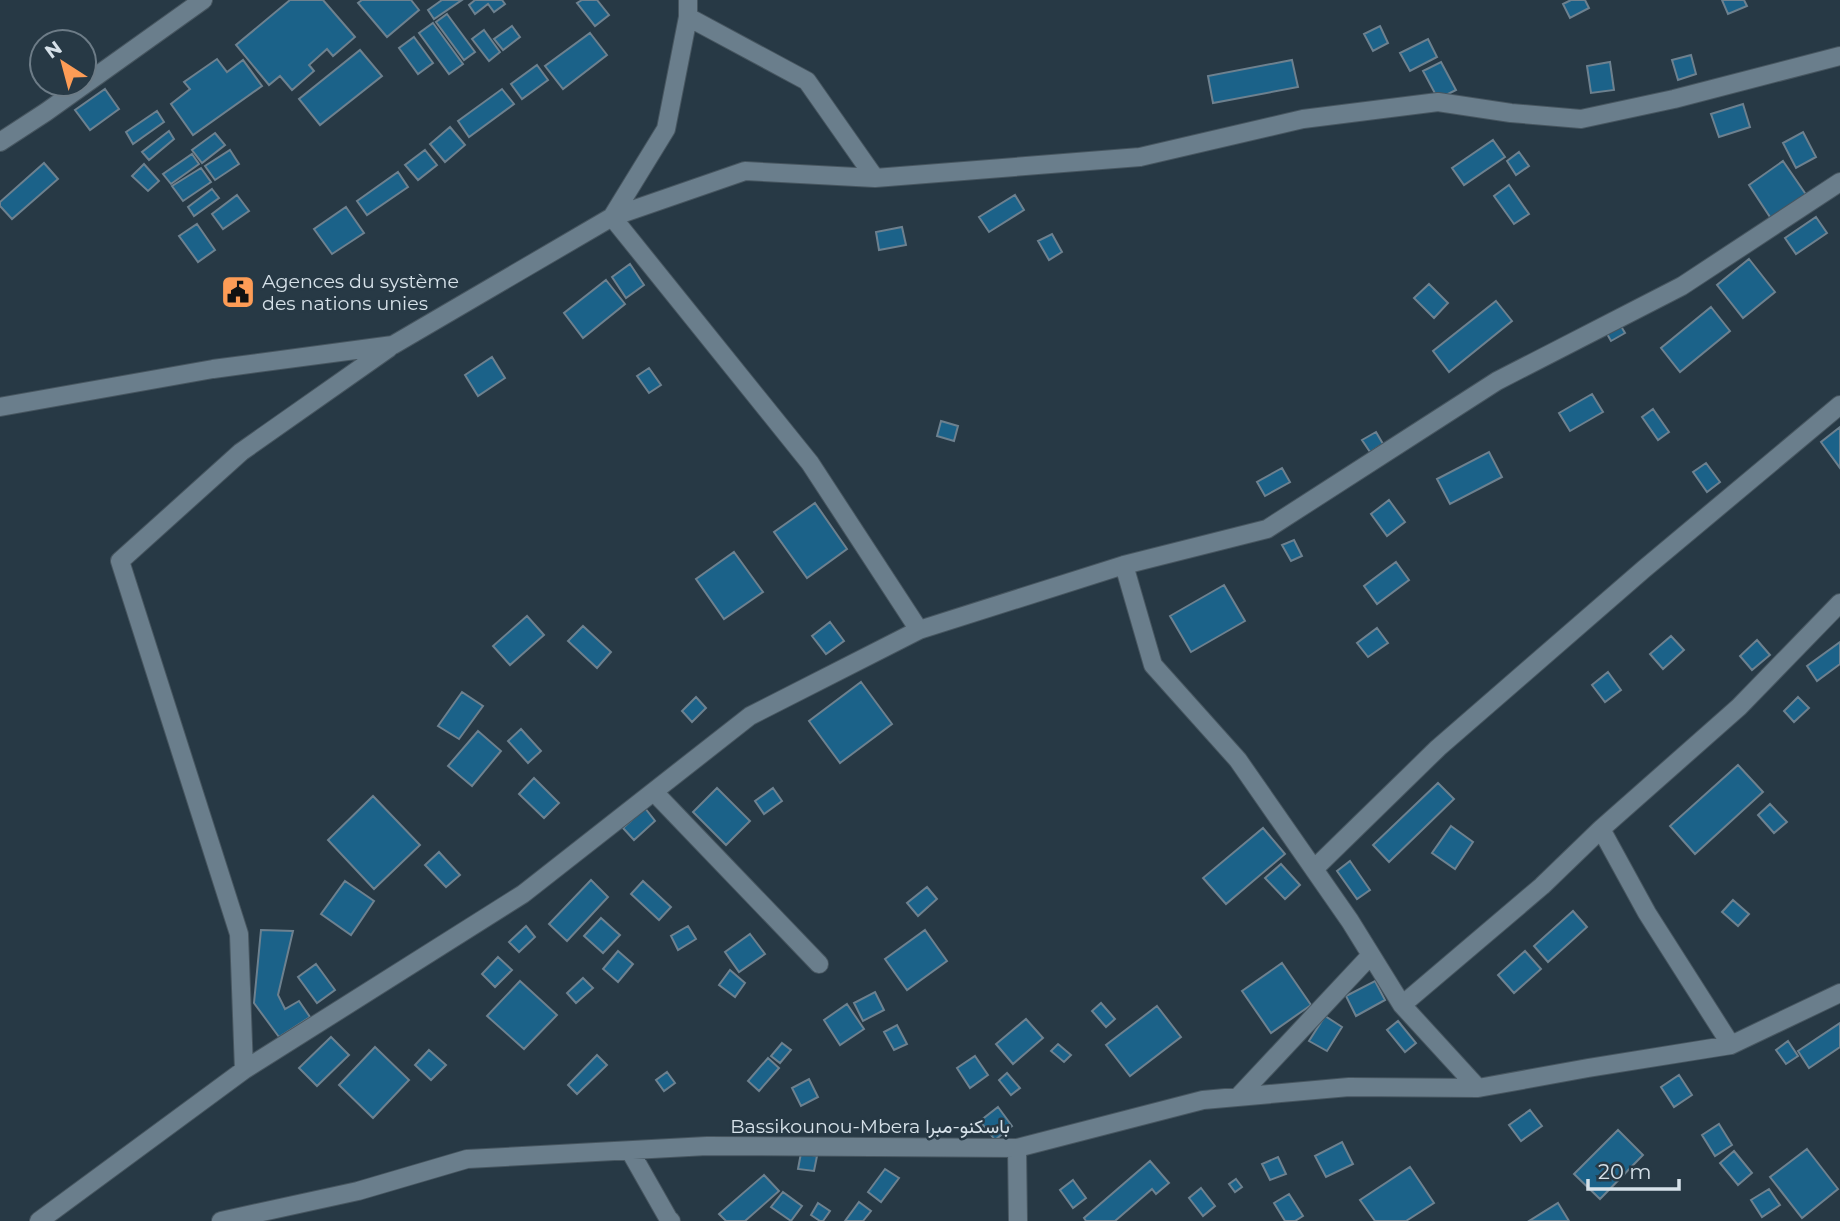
<svg xmlns="http://www.w3.org/2000/svg" width="1840" height="1221" font-family="Montserrat,Vazirmatn,sans-serif">
  <rect width="100%" height="100%" fill="#273945"/>
  <!-- building -->
  <path fill="#1b6289" stroke="#6d818f" stroke-width="2" d="M290,0H323L355,37L333,56L327,49L309,65L314,71L292,90L280,76L269,85L236,45Z
    M362,0H411L419,10L387,37L358,3Z
    M442,0H462L434,19L428,10Z
    M475,0H502L505,4L494,12L488,4L475,14L469,5Z
    M582,0H597L609,15L595,26L577,3Z
    M1571,0H1585L1589,8L1570,18L1563,4Z
    M1722,0H1744L1747,6L1728,14Z
    M447,14L475,52L464,60L436,22Z
    M433,23L463,64L449,74L419,33Z
    M512,26L520,37L503,50L494,39Z
    M1380,26L1388,43L1373,51L1364,34Z
    M484,30L500,52L489,61L472,39Z
    M590,33L607,55L563,89L545,66Z
    M414,37L433,63L418,74L399,48Z
    M1428,39L1437,57L1410,71L1400,53Z
    M360,50L382,76L320,125L299,99Z
    M1691,55L1696,74L1678,80L1672,60Z
    M217,59L227,72L243,60L262,86L193,135L171,104L190,89L184,82Z
    M1292,60L1298,87L1213,103L1208,76Z
    M1441,62L1456,90L1438,99L1423,71Z
    M1610,62L1614,90L1591,93L1587,66Z
    M537,65L548,80L522,99L511,84Z
    M105,89L119,109L90,130L75,110Z
    M502,89L514,104L469,137L458,121Z
    M1743,104L1750,127L1719,137L1711,114Z
    M157,111L164,122L133,144L126,132Z
    M450,127L465,145L445,162L430,144Z
    M169,131L174,139L149,160L142,152Z
    M1803,132L1816,157L1796,168L1783,143Z
    M215,133L225,145L202,163L192,150Z
    M1493,140L1505,157L1464,185L1452,168Z
    M230,150L239,164L215,180L205,166Z
    M425,150L437,165L418,180L405,165Z
    M1519,152L1529,166L1516,175L1507,161Z
    M192,154L199,164L171,184L163,174Z
    M1783,161L1807,196L1772,220L1749,185Z
    M44,163L58,179L12,219L0,206V202Z
    M144,164L159,181L148,191L132,176Z
    M201,168L211,182L183,201L172,186Z
    M398,172L408,187L367,215L357,201Z
    M1509,185L1529,214L1514,224L1494,196Z
    M212,189L219,198L194,216L188,207Z
    M237,195L249,211L223,229L212,214Z
    M1015,195L1024,210L989,232L979,217Z
    M346,207L364,233L332,254L314,229Z
    M1816,217L1827,233L1796,254L1785,238Z
    M197,224L215,250L198,262L179,236Z
    M902,227L906,245L879,250L876,232Z
    M1052,234L1062,252L1049,260L1038,241Z
    M1749,259L1775,292L1743,318L1717,285Z
    M630,264L644,285L626,298L612,277Z
    M606,280L625,304L583,338L564,313Z
    M1429,284L1448,303L1434,318L1414,298Z
    M1496,301L1512,321L1449,372L1433,351Z
    M1711,307L1730,331L1680,372L1661,348Z
    M1619,323L1625,333L1611,341L1606,332Z
    M492,357L505,378L478,396L465,375Z
    M649,368L661,385L649,393L637,376Z
    M1592,394L1603,412L1570,431L1559,413Z
    M1653,409L1669,432L1658,440L1642,417Z
    M941,421L958,426L954,441L937,436Z
    M1840,427V468L1821,442Z
    M1376,432L1383,444L1370,452L1362,440Z
    M1489,452L1502,477L1450,504L1437,479Z
    M1706,463L1720,482L1707,492L1693,472Z
    M1282,468L1290,482L1265,496L1257,482Z
    M1389,500L1405,522L1387,536L1371,514Z
    M815,503L847,549L807,578L774,532Z
    M1294,540L1302,556L1291,561L1282,545Z
    M734,552L763,592L724,619L696,579Z
    M1396,562L1409,580L1377,604L1364,586Z
    M1224,585L1245,621L1191,652L1170,616Z
    M527,616L544,635L510,665L493,646Z
    M830,622L844,641L826,654L812,636Z
    M583,626L611,652L597,668L568,641Z
    M1377,628L1388,643L1368,657L1357,643Z
    M1671,636L1684,650L1663,669L1650,654Z
    M1757,640L1770,655L1752,670L1740,656Z
    M1840,642V664L1817,681L1807,666Z
    M1608,672L1621,690L1605,702L1592,685Z
    M861,682L892,724L840,763L809,721Z
    M462,692L483,706L459,739L438,726Z
    M696,697L706,708L692,722L682,711Z
    M1798,697L1809,708L1794,722L1784,711Z
    M521,729L541,751L528,763L508,741Z
    M478,731L501,751L472,786L448,766Z
    M1738,765L1763,792L1695,854L1670,826Z
    M534,778L559,803L544,818L519,794Z
    M1438,783L1454,799L1389,862L1373,845Z
    M717,788L750,821L726,845L693,812Z
    M773,788L782,801L764,814L755,801Z
    M373,796L420,845L374,889L328,840Z
    M1770,804L1787,822L1774,833L1758,815Z
    M645,808L655,821L634,840L623,828Z
    M1451,826L1473,842L1455,869L1432,853Z
    M1263,828L1285,854L1226,904L1203,878Z
    M439,852L460,875L446,887L425,865Z
    M1350,861L1370,890L1357,899L1337,871Z
    M1281,864L1300,885L1285,899L1265,878Z
    M591,880L608,897L567,941L549,924Z
    M345,881L374,901L351,935L321,914Z
    M643,881L671,907L659,920L631,894Z
    M927,887L937,899L918,916L907,903Z
    M1733,900L1749,914L1738,926L1722,912Z
    M1573,911L1587,927L1548,962L1534,946Z
    M601,918L620,935L603,953L584,936Z
    M526,926L535,937L519,952L509,942Z
    M688,926L696,939L678,950L671,936Z
    M261,930L293,931L278,995L285,1009L299,1001L310,1017L279,1037L254,1003Z
    M925,930L947,961L907,990L885,959Z
    M750,934L765,954L739,972L725,952Z
    M618,951L633,964L618,982L603,969Z
    M1525,951L1541,969L1514,993L1498,975Z
    M498,957L512,970L495,987L482,974Z
    M1282,963L1311,1005L1271,1033L1242,991Z
    M316,964L335,990L317,1003L298,977Z
    M730,970L745,983L735,997L719,985Z
    M583,978L593,988L576,1003L567,993Z
    M520,981L557,1015L524,1049L487,1016Z
    M1375,981L1385,1000L1356,1016L1346,996Z
    M875,992L884,1010L863,1021L854,1003Z
    M1101,1003L1115,1019L1106,1027L1092,1011Z
    M847,1004L864,1029L840,1045L824,1020Z
    M1157,1006L1181,1037L1130,1076L1106,1045Z
    M1325,1016L1342,1027L1327,1051L1309,1041Z
    M1026,1019L1043,1038L1013,1064L996,1044Z
    M1398,1021L1416,1043L1405,1052L1387,1030Z
    M1840,1023V1047L1809,1068L1798,1051Z
    M897,1025L907,1044L894,1050L884,1032Z
    M331,1037L349,1055L317,1086L299,1068Z
    M1788,1041L1798,1056L1786,1064L1776,1050Z
    M782,1043L791,1050L780,1063L771,1056Z
    M1058,1044L1071,1055L1064,1062L1051,1051Z
    M375,1047L409,1080L373,1118L339,1085Z
    M429,1050L446,1065L431,1080L415,1065Z
    M597,1055L607,1065L577,1094L568,1085Z
    M975,1056L988,1075L970,1088L957,1068Z
    M768,1058L779,1068L759,1091L748,1081Z
    M667,1072L675,1083L664,1091L656,1080Z
    M1007,1073L1020,1088L1011,1095L999,1080Z
    M1679,1075L1692,1095L1674,1107L1661,1087Z
    M809,1079L818,1097L801,1106L792,1088Z
    M998,1107L1012,1126L995,1140L980,1121Z
    M1530,1110L1542,1126L1521,1141L1509,1125Z
    M1719,1124L1732,1145L1715,1156L1702,1135Z
    M1618,1130L1643,1155L1600,1199L1574,1174Z
    M1342,1142L1353,1164L1326,1177L1315,1156Z
    M1807,1149L1838,1189L1802,1218L1770,1177Z
    M1734,1151L1752,1173L1738,1185L1720,1163Z
    M801,1153L817,1156L814,1171L798,1169Z
    M1278,1157L1286,1174L1270,1180L1262,1164Z
    M1150,1161L1169,1183L1156,1194L1152,1189L1115,1221H1086L1084,1218Z
    M1410,1167L1434,1203L1406,1221H1375L1360,1200Z
    M885,1169L899,1178L881,1202L868,1192Z
    M764,1175L779,1191L745,1221H726L719,1214Z
    M1236,1179L1242,1187L1235,1192L1229,1184Z
    M1073,1180L1086,1198L1073,1208L1060,1190Z
    M1201,1188L1215,1206L1203,1216L1189,1198Z
    M1769,1189L1780,1205L1762,1217L1751,1200Z
    M783,1192L802,1206L791,1221L771,1207Z
    M1289,1194L1303,1216L1295,1221H1285L1274,1203Z
    M859,1202L871,1211L863,1221H845Z
    M818,1203L830,1211L823,1221H820L811,1215Z
    M1558,1203L1569,1221H1529Z"/>
  <g fill="none" stroke-linecap="round" stroke-linejoin="round">
    <!-- minor casing -->
    <g stroke="#475660" stroke-width="20">
      <path id="minor" d="M688,17L807,81L875,178
        M0,142L46,112L203,0
        M612,217L810,463L919,630
        M612,217L666,129L688,17V0
        M0,407L213,369L393,345L612,217L745,171L875,178L1140,157L1303,119L1438,102L1511,113L1581,119L1674,99L1840,56
        M1124,565L1153,665L1238,760L1350,921L1402,1005L1478,1088
        M654,792L819,964
        M1601,829L1647,913L1731,1045
        M1314,869L1438,748L1644,569L1840,405
        M1402,1005L1542,886L1601,829L1739,707L1840,603
        M244,1070L239,934L120,561L241,452L389,348
        M1238,1097L1371,955
        M1017,1148L1018,1221
        M630,1151L668,1218L671,1221
        M39,1221L244,1070L523,894L750,716L919,630L1124,565L1267,529L1497,381L1682,286L1840,182
        M221,1221L358,1191L467,1159L707,1146L1017,1148L1203,1100L1349,1087L1478,1088L1588,1068L1731,1045L1840,993"/>
    </g>
    <!-- minor -->
    <use href="#minor" stroke="#6a7e8c" stroke-width="18"/>
  </g>
  <!-- icons -->
  <defs>
    <g id="civic-square" transform="scale(1.75)"><rect x="-9" y="-9" width="18" height="18" rx="4" fill="#fd9c56" stroke="#273945"/><path d="M-.6-6.5H3V-4.5H.6V-3L4-1V1h2V6H-6V1h2V-1L-.6-3ZM-1.2 2.5V6h2.4V2.5Z" fill="#111"/></g>
  </defs>
  <g fill-rule="evenodd">
    <use href="#civic-square" x="238" y="292"/>
  </g>
  <g text-anchor="middle" dominant-baseline="central" stroke-width="5" stroke-linejoin="round" paint-order="stroke">
    <!-- poi labels -->
    <g font-size="19" fill="#d6e1e9" stroke="#273945" text-anchor="start">
      <text x="262" y="281">Agences du système<tspan x="262" dy="22">des nations unies</tspan></text>
    </g>
    <!-- street labels -->
    <g font-size="19" fill="#d6e1e9" stroke="#273945">
      <text x="870" y="1126">Bassikounou-Mbera باسكنو-مبرا</text>
    </g>
  </g>
  <!-- north arrow -->
  <g transform="translate(63 63) rotate(324)"><circle r="33" fill="#273945" stroke="#6d7c87" stroke-width="2"/>
  <path d="M0-5L12 26L0 18L-12 26Z" fill="#fd9c56"/>
  <text y="-10" font-size="19" font-weight="bold" text-anchor="middle" fill="#d6e1e9">N</text>
  </g>
  <!-- scale -->
  <path d="M1588 1179v10h91v-10" fill="none" stroke="#d6e1e9" stroke-width="3.5"/>
  <text x="1598" y="1179" font-size="21" fill="#d6e1e9" stroke="#273945" stroke-width="5" paint-order="stroke">20 m</text>
</svg>
